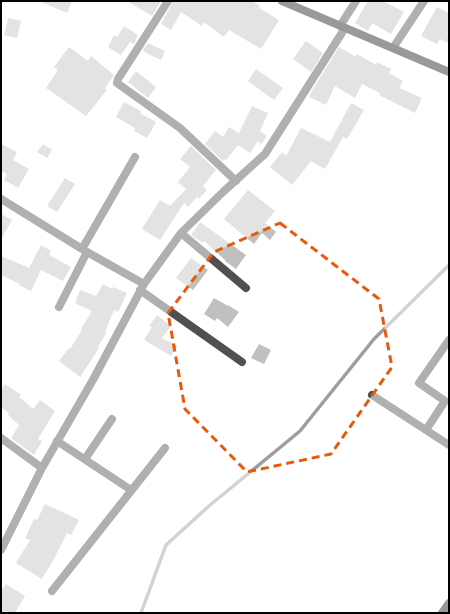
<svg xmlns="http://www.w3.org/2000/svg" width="450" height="614" font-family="'Sofia Sans Condensed',sans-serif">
  <rect width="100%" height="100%" fill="#fff"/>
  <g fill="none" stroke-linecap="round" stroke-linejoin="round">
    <!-- stream -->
    <path stroke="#9e9e9e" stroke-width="3.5" d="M141,613L166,545L209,506L300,431L374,339L449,265"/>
  </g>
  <!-- building -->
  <path fill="#c0c0c0" d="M39,1H72L67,13Z
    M127,1H161L152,16Z
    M173,1H252L260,6L259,8L279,20L261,49L229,30L224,37L204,22L202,26L181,12L171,30L161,24Z
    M368,1H383L404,12L391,34L372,23L368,31L355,23Z
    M437,7L449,13V43L440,39L437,44L421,36Z
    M8,18L21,21L17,38L4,35Z
    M124,26L138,35L134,44L130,42L121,55L108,47L114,35L117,37Z
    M306,41L323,53L311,72L293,59Z
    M148,43L165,51L161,60L146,53L143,50Z
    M69,47L88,61L91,56L114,75L105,88L107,90L86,116L46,88L58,70L54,67Z
    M339,47L356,57L357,54L376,65L377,62L391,69L389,73L403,81L399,88L422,98L415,113L379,95L380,93L362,84L355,98L335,86L326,105L309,97L313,89Z
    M256,69L283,88L274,100L248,81Z
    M136,71L156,87L148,98L128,82Z
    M124,102L141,111L140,113L156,122L147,138L134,131L135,128L116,117Z
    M351,103L364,110L347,139L343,137L325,169L311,161L292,185L270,167L282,152L286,156L301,128L330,142Z
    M252,106L268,113L260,131L267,136L261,144L258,141L250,153L238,145L226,160L225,159L223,161L205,144L215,131L223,137L229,127L239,133Z
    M1,144L17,152L13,160L29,169L18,188L4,180L7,174L1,171Z
    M43,144L52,150L47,158L37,152Z
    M191,146L216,170L203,186L207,190L199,199L197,197L188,207L184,203L160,240L142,229L160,200L170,206L186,189L178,182L190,167L180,159Z
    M65,178L75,184L57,212L47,206Z
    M248,190L275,211L265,223L276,232L270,240L262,233L254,244L224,219Z
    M1,214L12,220L1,240Z
    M200,222L246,255L236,269L225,261V260L204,241L203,243L191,235Z
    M41,245L51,251L49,255L71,267L63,281L41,270L31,291L19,285L20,284L1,275V256L29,268Z
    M191,258L208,270L193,290L176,278Z
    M103,284L112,289L113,287L127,293L118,312L114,310L105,332L106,333L98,347L99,348L80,377L59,361L69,348L70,349L82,330L81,329L92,311L75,303L80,290L96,296Z
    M214,298L228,306V305L239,312L228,327L217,318L215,321L204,314Z
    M157,315L171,326L162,338L177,346L171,356L144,340L152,327L149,326Z
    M259,344L271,350L264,364L251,358Z
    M5,384L21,395L19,397L33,409L40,400L55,411L38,439L42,441L34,455L11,438L19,425L8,415L9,413L1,407V390Z
    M45,504L79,520L71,535L67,533L54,559L42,579L16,563L30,540L25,538L34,519L37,520Z
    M6,584L25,596L15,613H1V592Z"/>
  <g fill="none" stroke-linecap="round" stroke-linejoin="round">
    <!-- street -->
    <path stroke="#505050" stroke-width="8" d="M168,1L118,79L117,83L180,128L236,181
      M340,26L356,1
      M393,48L424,1
      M1,199L87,252L144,284
      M181,233L246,288
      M82,249L135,157
      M140,290L242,362
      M59,307L87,252
      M372,395L449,445
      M426,430L445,401L419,383L449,340
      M1,438L42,468
      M57,441L131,490
      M85,459L112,419
      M1,550L42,468L94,378L144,284L181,233L224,191L265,154L345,28
      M52,591L165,448"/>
    <!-- secondary -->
    <path stroke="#1d1d1d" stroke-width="8" d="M282,1L449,72
      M442,613L449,603"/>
  </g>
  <!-- marked area -->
  <path d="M0 0H450V614H0ZM280,223L379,299L392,367L331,454L247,472L185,409L168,313L214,252Z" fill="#fff" fill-opacity=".55" fill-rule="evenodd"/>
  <path fill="none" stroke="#e8590c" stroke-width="3" stroke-dasharray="8 5" stroke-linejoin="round" d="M280,223L379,299L392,367L331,454L247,472L185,409L168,313L214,252Z"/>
  <!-- border -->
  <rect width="450" height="614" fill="none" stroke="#000000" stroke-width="4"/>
</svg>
